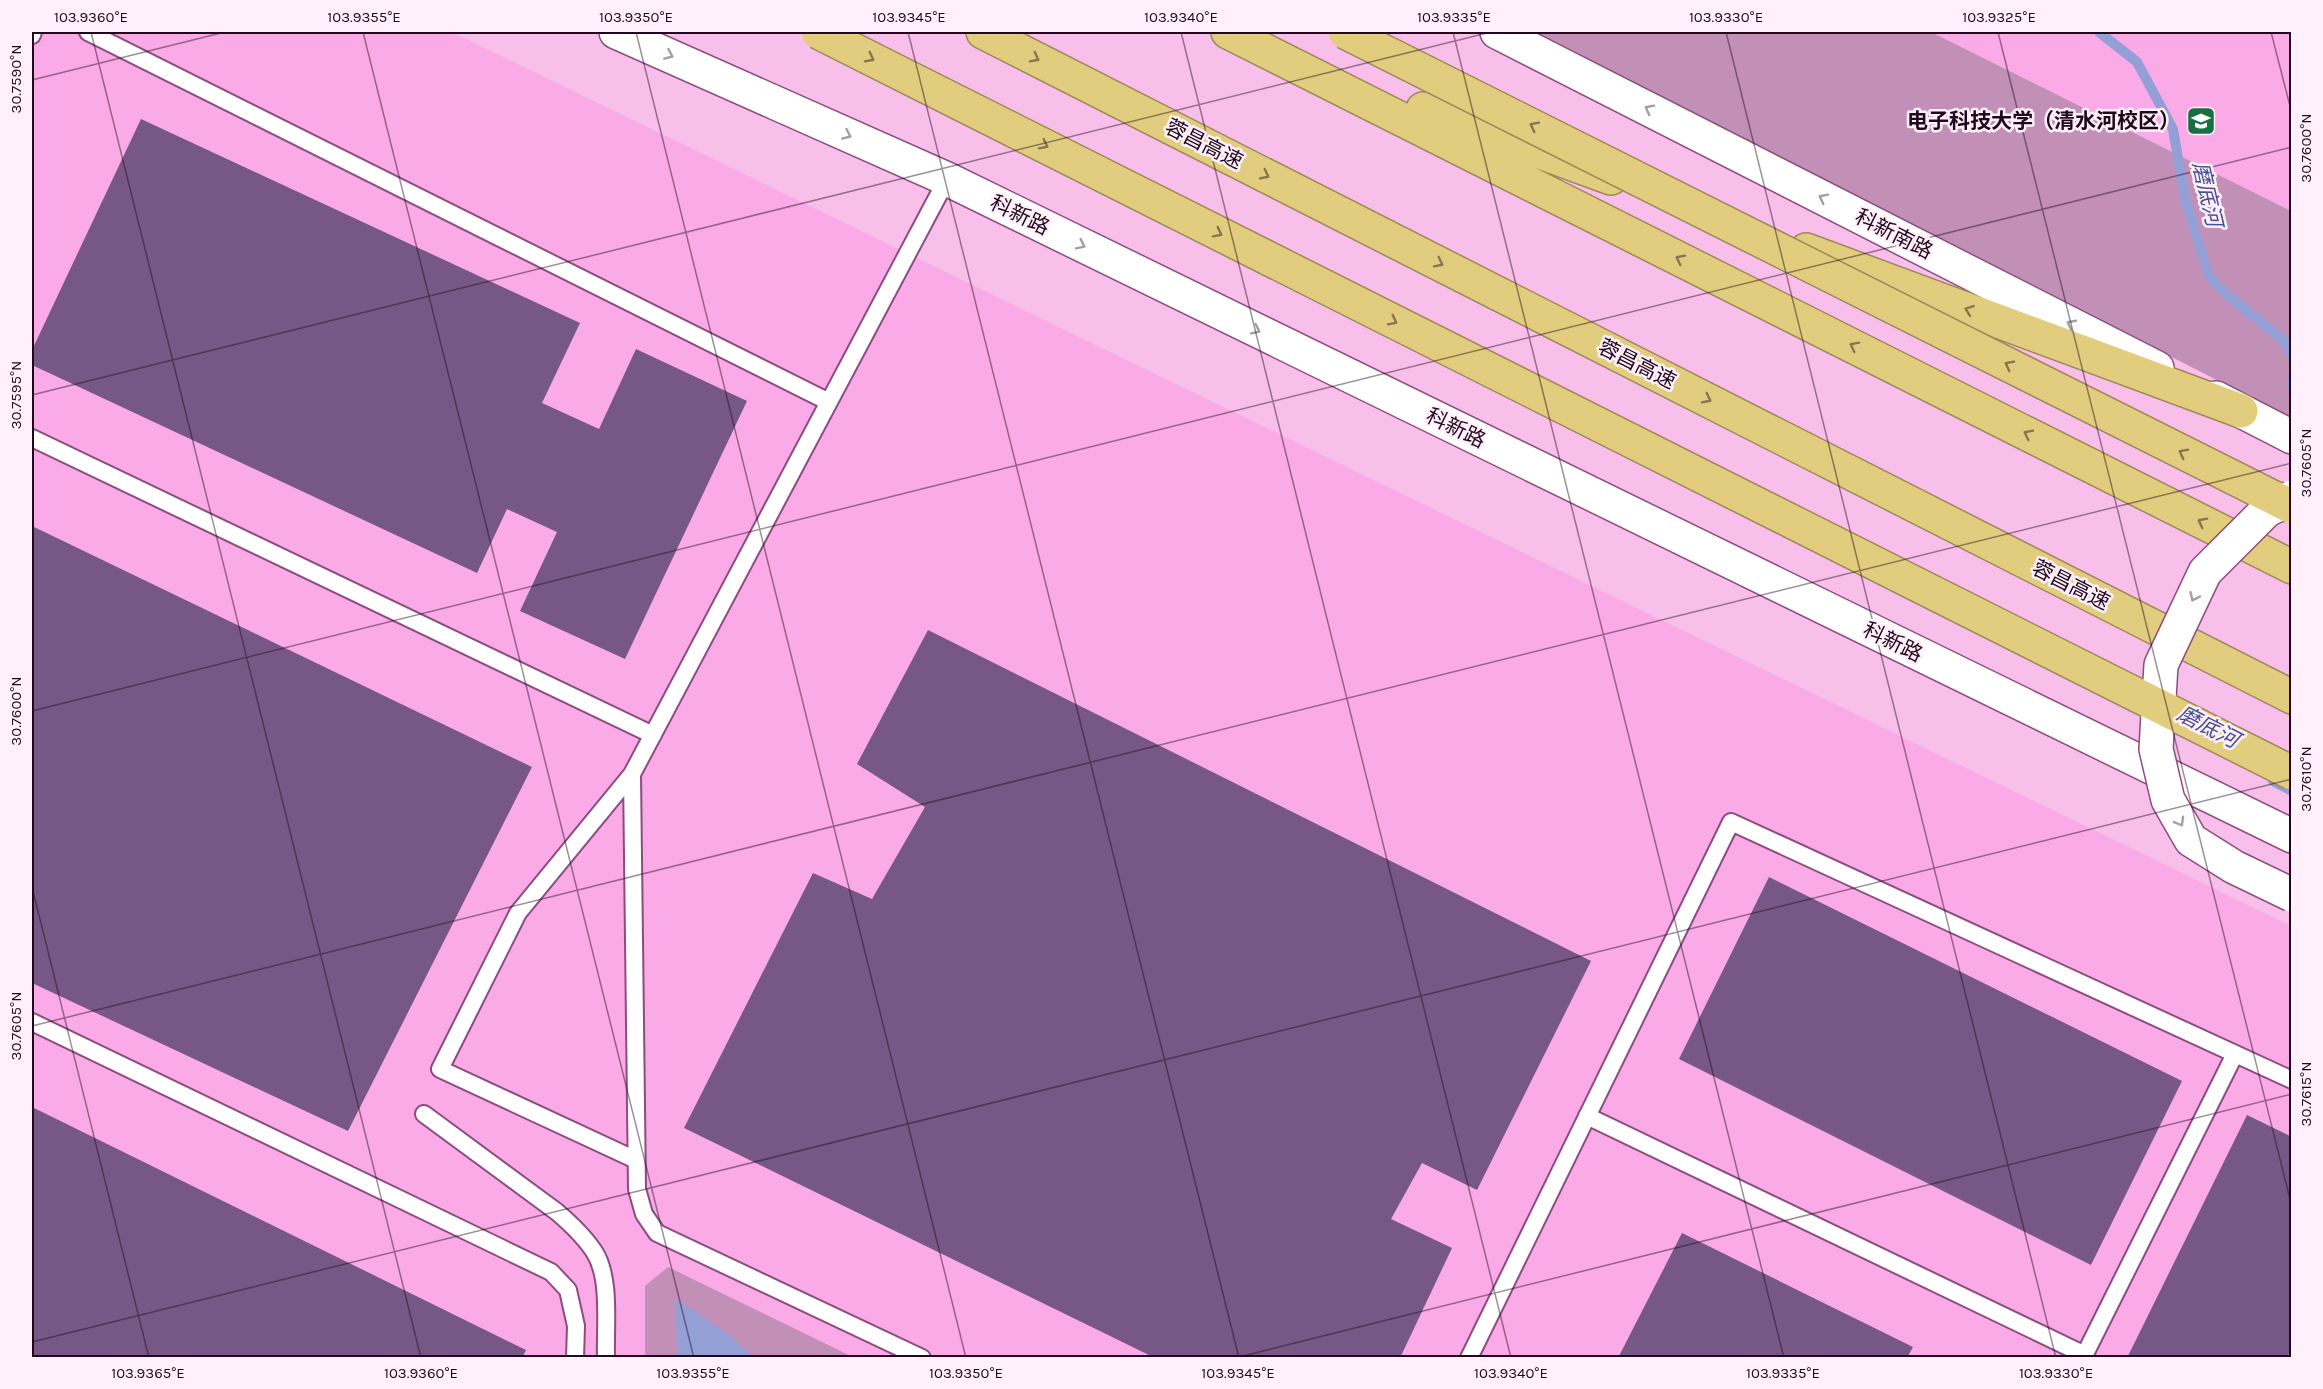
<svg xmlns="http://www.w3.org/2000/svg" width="2323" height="1389" font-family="Karla,'Noto Sans SC',sans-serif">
  <rect width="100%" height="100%" fill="#f9bfeb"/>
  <!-- built -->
  <path fill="#f9aae7" d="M32,32H452L2291,926V1357H32Z
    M1931,32H2291V211Z"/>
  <!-- green -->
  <path fill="#c290b6" d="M1537,32H1931L2291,211V418Z
    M668,1267L853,1357L645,1358V1286Z"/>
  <!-- water -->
  <path fill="#949fd5" d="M676,1299L731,1336L753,1357H677Z"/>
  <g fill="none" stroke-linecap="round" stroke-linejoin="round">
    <!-- stream -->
    <path stroke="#949fd5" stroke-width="10" d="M2099,32L2137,62L2173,129L2185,199L2209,276L2225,293L2284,341L2292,356
      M2291,385L2292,382
      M2273,781L2292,791"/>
  </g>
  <!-- building -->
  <path fill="#775785" d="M141,119L580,323L542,403L599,429L636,349L747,401L625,659L520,611L557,532L507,509L477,573L32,365V350Z
    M32,526L532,767L348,1131L32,983Z
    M928,630L1591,961L1477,1190L1422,1163L1391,1219L1452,1248L1400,1358H1155L684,1128L813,873L872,899L925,807L857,764Z
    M1769,877L2182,1081L2091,1265L1679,1059Z
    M32,1107L526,1350L522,1358H32Z
    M2247,1115L2292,1137V1347L2287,1358H2127Z
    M1682,1233L1913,1347L1907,1358H1618Z"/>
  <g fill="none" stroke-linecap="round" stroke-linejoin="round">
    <!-- lane casing -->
    <g stroke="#8c4c7f" stroke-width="20">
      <path id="lane" d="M88,32L829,402
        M32,35L33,32
        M32,438L653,735
        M632,774L637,1189L644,1214L657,1233L922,1358
        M32,1022L551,1272L568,1290L576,1326L575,1358
        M424,1114L557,1212C571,1224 585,1237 595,1253C611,1279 605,1327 606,1358
        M1587,1116L2085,1355
        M636,1160L440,1069L518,913L632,774L947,179
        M1469,1358L1731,822L2292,1080
        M2083,1358L2235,1054"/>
    </g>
    <!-- secondary casing -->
    <g stroke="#8c4c7f" stroke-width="36">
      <path id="secondary" d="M616,32L947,179L2292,836
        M1497,32L2157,368
        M2216,398L2292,437"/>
    </g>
    <!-- highway casing -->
    <g stroke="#9e885b" stroke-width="36">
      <path id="highway" d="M983,32L2292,697
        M1228,32L2292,567
        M1423,109L1611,178
        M1806,250L2241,411"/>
    </g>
    <!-- lane -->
    <use href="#lane" stroke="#fff" stroke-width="16"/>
    <!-- secondary -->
    <use href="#secondary" stroke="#fff" stroke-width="33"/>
    <!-- highway -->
    <use href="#highway" stroke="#e1cd7d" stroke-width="33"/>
    <!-- secondary-bridge casing -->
    <g stroke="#8c4c7f" stroke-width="36" stroke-linecap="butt">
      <path id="secondary-bridge" d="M2292,497L2266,511L2205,572L2161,665L2156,749L2168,800L2191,840L2234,867L2292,895"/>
    </g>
    <!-- highway-bridge casing -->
    <g stroke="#9e885b" stroke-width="36" stroke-linecap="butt">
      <path id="highway-bridge" d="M818,32L2292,773
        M1345,32L2292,507"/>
    </g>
    <!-- secondary-bridge -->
    <use href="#secondary-bridge" stroke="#fff" stroke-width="33"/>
    <!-- highway-bridge -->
    <use href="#highway-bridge" stroke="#e1cd7d" stroke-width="33"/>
  </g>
  <!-- one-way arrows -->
  <defs><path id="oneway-chevron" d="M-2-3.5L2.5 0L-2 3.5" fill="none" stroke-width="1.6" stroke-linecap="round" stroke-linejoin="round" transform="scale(1.5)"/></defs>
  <g stroke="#a69ca4">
    <use href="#oneway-chevron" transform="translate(669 55) rotate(24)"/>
    <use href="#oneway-chevron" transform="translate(1649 109) rotate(-153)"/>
    <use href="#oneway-chevron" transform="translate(847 135) rotate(24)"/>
    <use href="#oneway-chevron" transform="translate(1823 198) rotate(-153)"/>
    <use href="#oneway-chevron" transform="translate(1081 245) rotate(26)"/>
    <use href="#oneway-chevron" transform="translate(2071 324) rotate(-153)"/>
    <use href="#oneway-chevron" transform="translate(1256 330) rotate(26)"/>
    <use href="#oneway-chevron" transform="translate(2194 597) rotate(115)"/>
    <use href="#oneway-chevron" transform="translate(2180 822) rotate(60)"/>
  </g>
  <g stroke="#8b7451">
    <use href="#oneway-chevron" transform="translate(870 58) rotate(27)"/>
    <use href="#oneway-chevron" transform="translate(1035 58) rotate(27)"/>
    <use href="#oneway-chevron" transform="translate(1534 126) rotate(-153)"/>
    <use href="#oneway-chevron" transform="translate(1044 145) rotate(27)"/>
    <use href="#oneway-chevron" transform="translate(1265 175) rotate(27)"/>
    <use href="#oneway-chevron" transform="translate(1218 233) rotate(27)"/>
    <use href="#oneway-chevron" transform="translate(1680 259) rotate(-153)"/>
    <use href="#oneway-chevron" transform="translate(1439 263) rotate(27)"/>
    <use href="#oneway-chevron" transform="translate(1969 310) rotate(-160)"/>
    <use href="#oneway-chevron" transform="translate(1393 321) rotate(27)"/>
    <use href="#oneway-chevron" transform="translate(1854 346) rotate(-153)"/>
    <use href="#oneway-chevron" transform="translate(2009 365) rotate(-153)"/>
    <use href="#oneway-chevron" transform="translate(1707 399) rotate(27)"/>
    <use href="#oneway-chevron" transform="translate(2028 434) rotate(-153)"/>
    <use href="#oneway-chevron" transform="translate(2183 453) rotate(-153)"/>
    <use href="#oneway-chevron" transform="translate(2202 522) rotate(-153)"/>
  </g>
  <!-- ticks -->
  <path fill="none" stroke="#21081c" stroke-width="1.5" stroke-opacity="0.45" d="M91,32L421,1358M363,32L694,1358M636,32L966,1358M908,32L1239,1358M1181,32L1511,1358M1453,32L1784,1358M1726,32L2056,1358M1998,32L2292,1207M2271,32L2292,114M32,80L225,32M32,395L1491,32M32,711L2292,147M32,887L149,1358M32,1026L2292,463M32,1342L2292,779M1235,1358L2292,1094"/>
  <!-- icons -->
  <defs>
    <g id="university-square" transform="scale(1.5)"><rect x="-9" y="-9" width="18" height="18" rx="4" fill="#176f42" stroke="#fff0fb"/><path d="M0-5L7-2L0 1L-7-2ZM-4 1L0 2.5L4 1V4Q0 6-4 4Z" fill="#fff"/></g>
  </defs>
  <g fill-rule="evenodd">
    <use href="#university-square" x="2201" y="121"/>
  </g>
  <g text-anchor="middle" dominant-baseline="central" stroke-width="5" stroke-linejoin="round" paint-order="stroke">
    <!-- poi labels -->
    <g font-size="21" font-weight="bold" fill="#21081c" stroke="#fff0fb" text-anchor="end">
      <text x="2180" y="121">电子科技大学（清水河校区）</text>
    </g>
    <!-- street labels -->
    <g font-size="21" fill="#21081c" stroke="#fff0fb">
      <text transform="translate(1204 144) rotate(27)">蓉昌高速</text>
      <text transform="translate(1020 215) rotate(26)">科新路</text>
      <text transform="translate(1894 234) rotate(27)">科新南路</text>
      <text transform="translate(1637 364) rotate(27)">蓉昌高速</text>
      <text transform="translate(1456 428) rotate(26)">科新路</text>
      <text transform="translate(2071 585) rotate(27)">蓉昌高速</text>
      <text transform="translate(1893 642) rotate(26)">科新路</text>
    </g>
    <!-- water labels -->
    <g font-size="22" font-style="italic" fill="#475094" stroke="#fff0fb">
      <text transform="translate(2207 194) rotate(77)">磨底河</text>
      <text transform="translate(2208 727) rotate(27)">磨底河</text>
    </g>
  </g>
  <!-- border -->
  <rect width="2323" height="1389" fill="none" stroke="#fff0fb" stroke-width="66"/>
  <rect x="33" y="33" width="2257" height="1323" fill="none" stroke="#21081c" stroke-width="2"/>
  <g font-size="15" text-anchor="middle" fill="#21081c">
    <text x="91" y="22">103.9360°E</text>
    <text x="364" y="22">103.9355°E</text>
    <text x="636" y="22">103.9350°E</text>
    <text x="909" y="22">103.9345°E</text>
    <text x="1181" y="22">103.9340°E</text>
    <text x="1454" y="22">103.9335°E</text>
    <text x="1726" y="22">103.9330°E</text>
    <text x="1999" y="22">103.9325°E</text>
    <text transform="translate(16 79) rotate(-90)" y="5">30.7590°N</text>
    <text transform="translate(2306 148) rotate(-90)" y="5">30.7600°N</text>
    <text transform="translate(16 395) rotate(-90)" y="5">30.7595°N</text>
    <text transform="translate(2306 463) rotate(-90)" y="5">30.7605°N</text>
    <text transform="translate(16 711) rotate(-90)" y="5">30.7600°N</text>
    <text transform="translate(2306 779) rotate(-90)" y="5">30.7610°N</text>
    <text transform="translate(16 1026) rotate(-90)" y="5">30.7605°N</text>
    <text transform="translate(2306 1094) rotate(-90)" y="5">30.7615°N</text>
    <text x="148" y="1378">103.9365°E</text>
    <text x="421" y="1378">103.9360°E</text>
    <text x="693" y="1378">103.9355°E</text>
    <text x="966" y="1378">103.9350°E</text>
    <text x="1238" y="1378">103.9345°E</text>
    <text x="1511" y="1378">103.9340°E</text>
    <text x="1783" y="1378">103.9335°E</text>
    <text x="2056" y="1378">103.9330°E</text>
  </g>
</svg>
